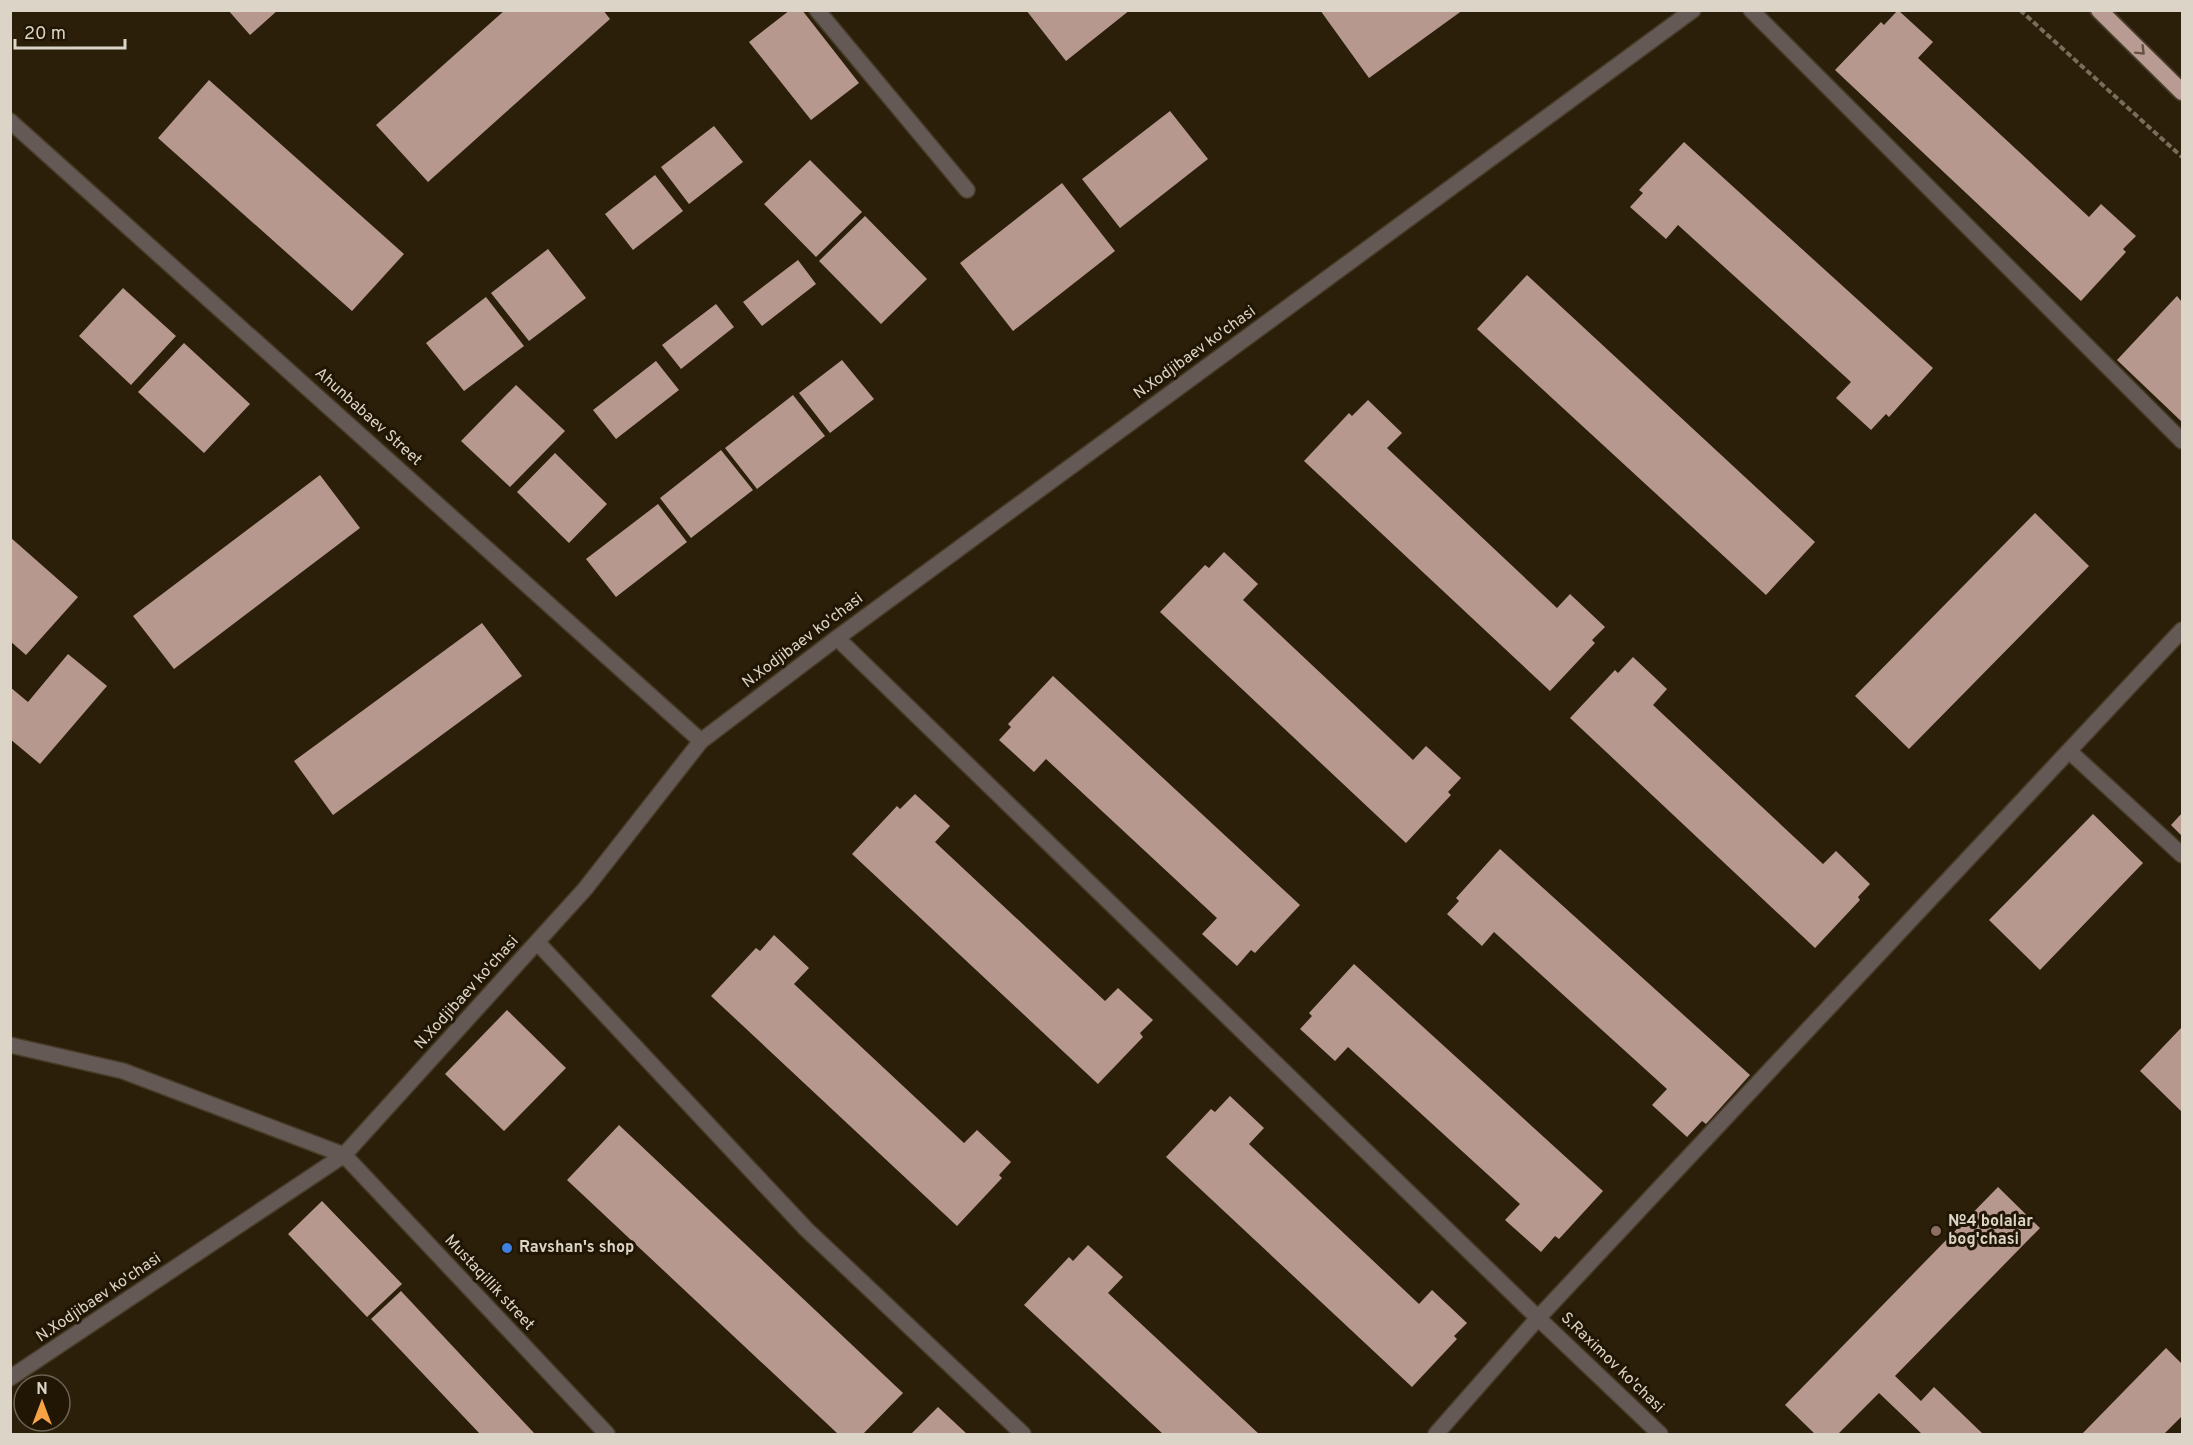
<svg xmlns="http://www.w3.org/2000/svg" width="2193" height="1445" font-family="Overpass,sans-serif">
  <rect width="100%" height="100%" fill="#2b1f0a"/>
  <!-- building -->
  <path fill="#b6988f" d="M228,10H278L250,35Z
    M505,10H603L610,19L428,182L376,125Z
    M790,10H802L859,83L811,120L749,42Z
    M1026,10H1130L1066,61Z
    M1320,10H1463L1369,78Z
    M1898,10L1933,42L1918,58L2089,217L2101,204L2136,236L2123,249L2126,252L2081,301L1835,70L1881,22L1884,25Z
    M209,80L404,254L352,311L158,138Z
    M1170,111L1208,159L1120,228L1082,179Z
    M714,126L743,162L689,204L661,167Z
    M1684,142L1933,368L1889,417L1886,414L1871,430L1836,398L1851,382L1678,225L1666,239L1630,207L1643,193L1639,190Z
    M810,160L862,212L816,257L764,204Z
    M655,175L683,211L633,250L605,214Z
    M1062,183L1115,251L1013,331L960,263Z
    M865,216L927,279L881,324L819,261Z
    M548,249L586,298L529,341L491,293Z
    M798,260L816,284L762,326L743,302Z
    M1527,275L1815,542L1766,595L1477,329Z
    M123,288L176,336L131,385L79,336Z
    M2177,296L2182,302V422L2117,360Z
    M486,297L524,346L464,391L426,343Z
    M716,304L734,327L681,369L662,345Z
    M184,343L250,404L204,453L138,392Z
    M842,360L874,399L830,433L799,393Z
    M656,361L679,390L616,439L593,410Z
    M516,385L565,431L510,487L461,441Z
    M793,395L825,436L757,489L725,448Z
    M1368,400L1402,433L1387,448L1557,608L1570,594L1605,627L1592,640L1595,643L1550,691L1304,461L1349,413L1352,416Z
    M721,450L753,490L691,538L660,498Z
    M555,453L607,504L569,543L517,492Z
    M320,475L360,528L174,669L133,616Z
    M658,504L687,542L616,597L586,559Z
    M2035,513L2089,566L1909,749L1855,696Z
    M10,537L78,597L26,655L10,641Z
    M1224,552L1258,584L1243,600L1413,760L1426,746L1461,778L1448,792L1451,795L1406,843L1160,612L1205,565L1209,568Z
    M482,623L522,676L333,815L294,761Z
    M68,654L107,686L40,764L10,739V687L28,702Z
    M1633,657L1667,689L1653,705L1823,864L1836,851L1870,884L1858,897L1860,900L1815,948L1570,718L1615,670L1618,673Z
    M1053,676L1300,905L1255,953L1251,950L1237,966L1202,934L1217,918L1046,759L1034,772L999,740L1011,727L1008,724Z
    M915,794L950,826L935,842L1105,1001L1118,988L1153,1020L1140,1033L1143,1037L1098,1084L852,854L897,806L900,809Z
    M2182,813V836L2171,825Z
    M2093,814L2143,863L2040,970L1989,920Z
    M1500,849L1750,1075L1706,1124L1702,1121L1687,1137L1652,1105L1667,1089L1494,932L1482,946L1447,914L1459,901L1456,898Z
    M774,935L809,968L794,984L964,1143L977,1130L1011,1162L999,1175L1002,1178L957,1226L711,996L756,948L760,951Z
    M1354,964L1603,1191L1559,1239L1555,1236L1541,1252L1505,1220L1520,1204L1348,1047L1335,1061L1300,1029L1312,1016L1309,1013Z
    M507,1010L566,1068L504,1131L445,1074Z
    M2182,1027V1112L2140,1071Z
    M1230,1096L1264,1128L1249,1144L1419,1304L1432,1290L1467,1323L1454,1336L1457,1339L1412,1387L1166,1157L1211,1109L1215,1112Z
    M619,1125L903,1393L863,1434H838L567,1180Z
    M1998,1187L2040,1228L1895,1376L1921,1401L1934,1387L1983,1434H1922L1879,1393L1838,1434H1815L1785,1405Z
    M322,1201L402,1284L367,1317L288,1234Z
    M1088,1245L1123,1277L1108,1293L1259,1434H1163L1024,1305L1069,1257L1073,1261Z
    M401,1291L534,1433L532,1434H480L371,1319Z
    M2166,1348L2182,1364V1416L2164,1434H2082Z
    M938,1407L967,1434H911Z"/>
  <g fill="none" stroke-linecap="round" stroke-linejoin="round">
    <!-- service casing -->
    <g stroke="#473c28" stroke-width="18">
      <path id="service" d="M817,10L967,190
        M837,638L1538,1318"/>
    </g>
    <!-- minor casing -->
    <g stroke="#473c28" stroke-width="18">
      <path id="minor" d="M1751,10L2182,441
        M10,121L701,741
        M2069,751L2182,855
        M537,942L806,1229L1023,1434
        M10,1045L123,1071L344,1155L607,1434
        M1538,1318L1660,1434
        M10,1378L344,1155L585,889L701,741L837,638L1693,10
        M1436,1434L1538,1318L2182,630"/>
    </g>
    <!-- trunk casing -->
    <g stroke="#473c28" stroke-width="20">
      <path id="trunk" d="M2099,10L2182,92"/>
    </g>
    <!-- path -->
    <path stroke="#786e5c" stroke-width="4" stroke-dasharray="6 3" stroke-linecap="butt" d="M2020,10L2182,157"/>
    <!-- service -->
    <use href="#service" stroke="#655956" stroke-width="15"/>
    <!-- minor -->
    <use href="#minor" stroke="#655956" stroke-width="15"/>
    <!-- trunk -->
    <use href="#trunk" stroke="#b89c94" stroke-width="16"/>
  </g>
  <!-- one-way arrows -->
  <defs><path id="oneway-chevron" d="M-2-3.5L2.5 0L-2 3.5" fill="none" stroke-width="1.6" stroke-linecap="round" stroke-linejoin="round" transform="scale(1.5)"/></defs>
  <use stroke="#655244" href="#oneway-chevron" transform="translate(2141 51) rotate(45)"/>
  <!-- markers -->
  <circle fill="#8d6e63" stroke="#211603" stroke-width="2" cx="1936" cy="1231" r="6"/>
  <circle fill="#3f7fe0" stroke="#211603" stroke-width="2" cx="507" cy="1248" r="6"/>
  <g text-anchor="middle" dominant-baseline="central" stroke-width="6" stroke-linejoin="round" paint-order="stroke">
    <!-- street labels -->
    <g font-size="16" fill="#dbd4c7" stroke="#211603">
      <text transform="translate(1195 353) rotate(-36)">N.Xodjibaev ko'chasi</text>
      <text transform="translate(368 417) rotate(42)">Ahunbabaev Street</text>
      <text transform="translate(803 641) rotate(-37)">N.Xodjibaev ko'chasi</text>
      <text transform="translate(467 993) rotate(-48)">N.Xodjibaev ko'chasi</text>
      <text transform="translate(489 1283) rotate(47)">Mustaqillik street</text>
      <text transform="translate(99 1298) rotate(-34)">N.Xodjibaev ko'chasi</text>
      <text transform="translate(1612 1363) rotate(44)">S.Raximov ko'chasi</text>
    </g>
    <!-- poi labels -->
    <g font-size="16" font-weight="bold" fill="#dbd4c7" stroke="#211603" text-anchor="start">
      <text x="1948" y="1222">№4 bolalar<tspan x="1948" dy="18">bog'chasi</tspan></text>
      <text x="519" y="1248">Ravshan's shop</text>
    </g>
  </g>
  <!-- border -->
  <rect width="2193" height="1445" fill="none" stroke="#dbd4c7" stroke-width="24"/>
  <!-- north arrow -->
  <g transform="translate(42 1403)"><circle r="28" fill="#211603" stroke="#6b6251" stroke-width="1.5"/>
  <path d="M0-4.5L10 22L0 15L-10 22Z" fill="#f5a345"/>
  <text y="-9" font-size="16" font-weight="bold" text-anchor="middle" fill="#dbd4c7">N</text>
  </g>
  <!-- scale -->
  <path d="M15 39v9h110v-9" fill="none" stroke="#dbd4c7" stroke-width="3"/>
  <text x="24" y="39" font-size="18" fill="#dbd4c7" stroke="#211603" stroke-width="4.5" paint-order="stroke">20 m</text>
</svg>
